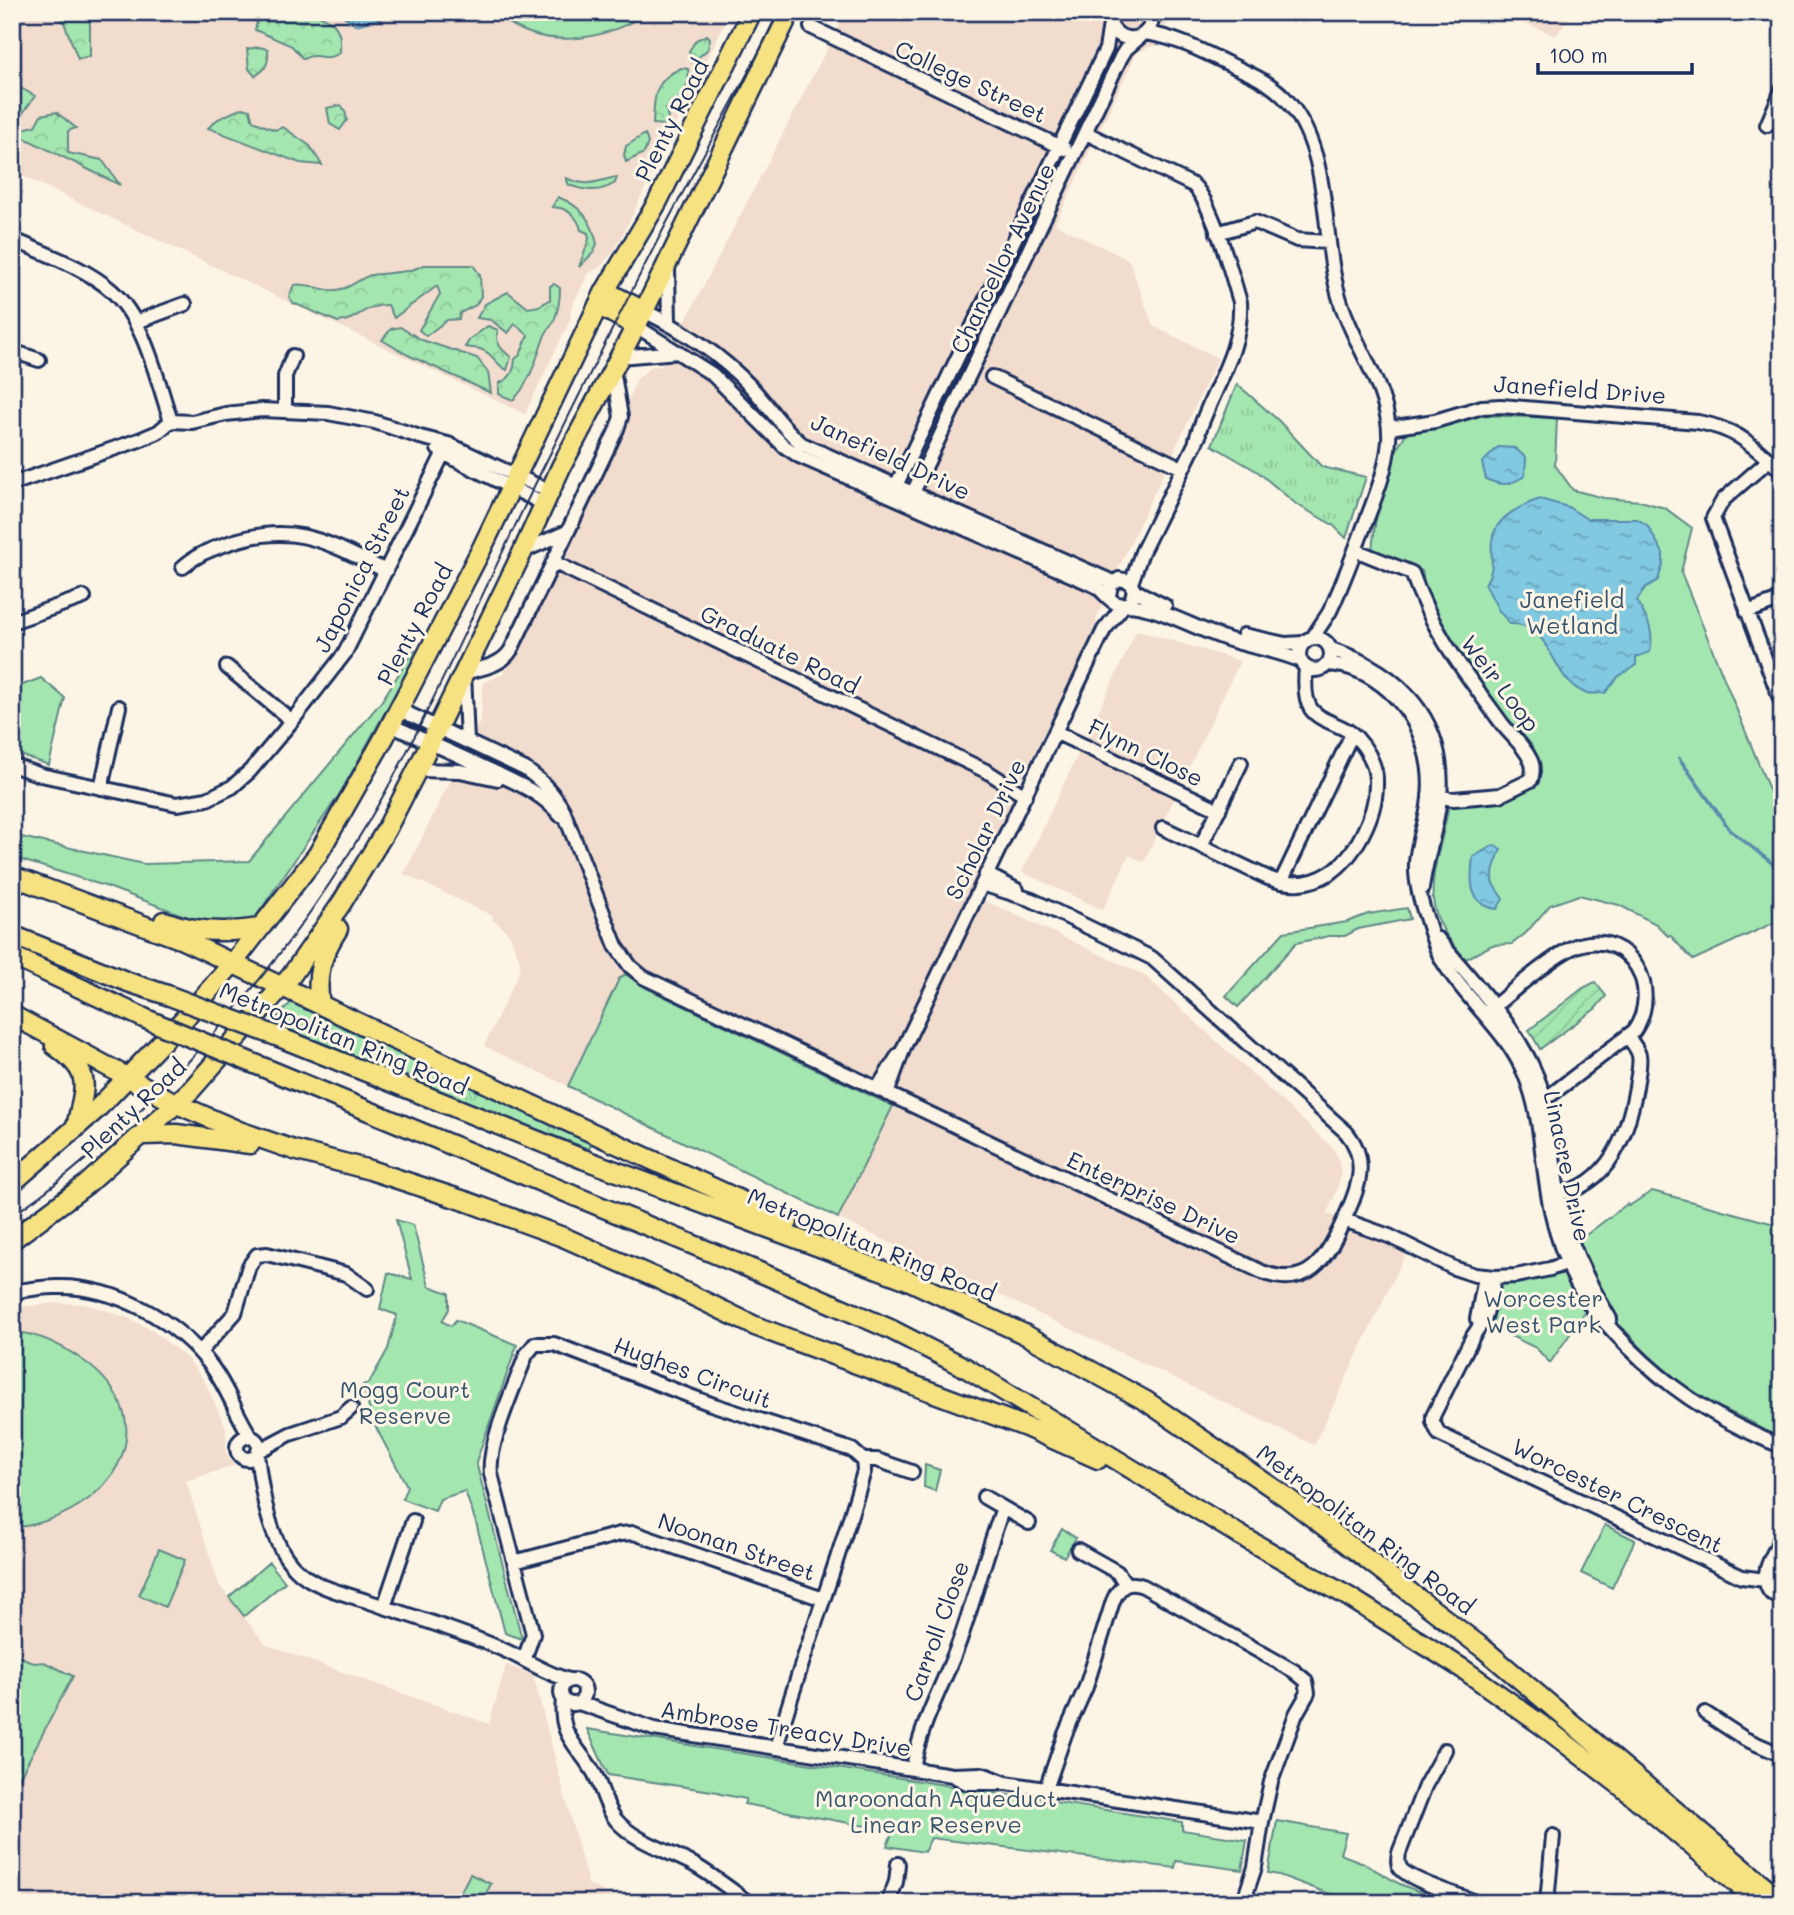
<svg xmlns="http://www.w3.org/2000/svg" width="1794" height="1915" font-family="Mali,sans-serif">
  <defs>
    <pattern id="grass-tufts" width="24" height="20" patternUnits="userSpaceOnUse" patternTransform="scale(1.75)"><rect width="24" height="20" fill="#a4e6b0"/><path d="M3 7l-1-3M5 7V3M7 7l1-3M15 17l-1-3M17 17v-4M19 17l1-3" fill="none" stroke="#8dc69a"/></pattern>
    <pattern id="forest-crowns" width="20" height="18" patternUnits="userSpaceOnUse" patternTransform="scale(1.75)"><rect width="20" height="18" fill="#a4e6b0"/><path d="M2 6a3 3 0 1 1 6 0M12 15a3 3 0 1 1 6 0" fill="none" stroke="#8dc69a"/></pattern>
    <pattern id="garden-furrows" width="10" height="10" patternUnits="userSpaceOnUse" patternTransform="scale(1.75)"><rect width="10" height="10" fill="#a4e6b0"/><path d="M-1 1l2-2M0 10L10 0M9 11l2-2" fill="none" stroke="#8dc69a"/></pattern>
    <pattern id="water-ripples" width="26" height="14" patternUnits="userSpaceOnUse" patternTransform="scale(1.75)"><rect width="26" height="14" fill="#81c8e1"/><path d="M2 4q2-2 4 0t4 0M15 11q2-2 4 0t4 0" fill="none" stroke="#69a3ba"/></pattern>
  </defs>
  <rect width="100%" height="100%" fill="#fcf5e5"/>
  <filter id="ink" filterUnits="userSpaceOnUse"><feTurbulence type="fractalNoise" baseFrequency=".0143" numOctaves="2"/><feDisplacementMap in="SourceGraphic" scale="14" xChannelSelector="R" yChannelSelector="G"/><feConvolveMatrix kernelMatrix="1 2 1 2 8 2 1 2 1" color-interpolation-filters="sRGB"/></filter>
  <g filter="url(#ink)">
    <!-- built -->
    <path fill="#f2dccd" d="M12,12H730L625,230L613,252L600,267L588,274L570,310L571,318L525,414L12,171Z
      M846,12H1168L1171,16L1156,45L1137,52L1055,224L1129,260L1153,326L1218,358L1109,588L1096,619L1098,625L1026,769L968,895L999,907L1144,975L1333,1148L1338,1157L1341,1174L1337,1190L1327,1213L1407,1251L1314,1445L838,1218L892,1106L646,988L626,974L619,979L568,1086L484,1046L519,972L520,961L510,935L498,923L492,920L493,916L404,874L481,719L483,683L503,674L566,553L563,551L637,379L652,366H662Z
      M1499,12H1573L1556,36Z
      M1137,630L1240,661L1144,862L1129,855L1103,910L1022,872Z
      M56,1303L84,1304L105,1310L128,1318L152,1330L188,1359L205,1382L226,1428V1455L235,1465L186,1481L219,1585L266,1645L489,1724L506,1665L533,1675L588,1884L625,1903H12V1308Z"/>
    <!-- grass -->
    <path fill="url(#grass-tufts)" stroke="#608a87" stroke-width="2" d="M1237,384L1279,421L1322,467L1366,477L1346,538L1333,525L1296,504L1258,472L1212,445Z
      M294,999L593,1140L589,1149L480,1108L272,1023Z"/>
    <!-- forest -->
    <path fill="url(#forest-crowns)" stroke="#608a87" stroke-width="2" d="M60,12H87L90,25V56L78,59Z
      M254,12C277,12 328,6 338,31C341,37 340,47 340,53C323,63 320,51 303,59L292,46L255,30L258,17Z
      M707,35L710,38L708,49L693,62L689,51L696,40Z
      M259,47L268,49C269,62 267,69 255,76L249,69L247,49Z
      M681,68L688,69C691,87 681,100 666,109L668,118L666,125L653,124C654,97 653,81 681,68Z
      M12,83L35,96L18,120L23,129L35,126L41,115L56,112L76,128L68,131V153L102,160L120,185L12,132Z
      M341,105L345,111L347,120L340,130L330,124L327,108Z
      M242,108L250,110L253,121L275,130L283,127L310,146L322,165L300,163L208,128L218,119Z
      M645,134L648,143L644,153L626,162L624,155L626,146Z
      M617,177L615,183C600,193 585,191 569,185L566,178C589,188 595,181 617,177Z
      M558,197C581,206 592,220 597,244L593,253L579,267L589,239L588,233L581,230C578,216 566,207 552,207Z
      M424,265H473L480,275L481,296L476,305L460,313L459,319L447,320L426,336L419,330L440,294L437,286L394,318L388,305C365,304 355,322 338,322L293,303L289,297L294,285C310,282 324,294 341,289C352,287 360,278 371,275C390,272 407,274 424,265Z
      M554,284L560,288C560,298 558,311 554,321C552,326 547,330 545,335C537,356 530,384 513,400L499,394V383C511,379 514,371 515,359L520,355L528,335L515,324L508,333L491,320L477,318L485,304L508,292L528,308L539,306L550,300V286Z
      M488,326L498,330C494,343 502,350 511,357L507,370C498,366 496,360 489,354C483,348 473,348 465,347L470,339Z
      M400,327L422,340L477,358L488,372L491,393L408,355L382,340L391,329Z"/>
    <!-- park -->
    <path fill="#a4e6b0" stroke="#608a87" stroke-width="2" d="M495,12H649C602,42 539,53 495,12Z
      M1478,415L1557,418L1555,465L1573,490L1604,498L1640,501L1665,508L1692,528L1681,572L1770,792L1782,799V919L1693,960L1670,935L1668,936L1656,924L1619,905L1579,895L1550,905L1526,933L1512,944L1492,945L1466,959C1411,904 1438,870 1449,804L1529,788L1541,772L1533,748L1515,731L1478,681L1429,607L1422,571L1372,550C1376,509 1384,469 1406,433L1434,429Z
      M414,650L418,652L341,792L255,918L209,925L108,887L12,857V835L144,864L249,861L381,702Z
      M41,678L65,698L49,765L12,752V689Z
      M1407,908L1410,919L1358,929L1345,936H1329L1296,943L1238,1007L1226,996L1284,932L1347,922L1368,914Z
      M625,974L646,988L893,1106L838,1218L568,1086L619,979Z
      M1652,1191L1782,1226V1440L1756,1429L1755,1424L1730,1412L1726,1414L1722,1412L1721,1408L1707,1401L1703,1402L1700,1396L1687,1387L1679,1386V1382L1668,1373H1663L1650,1358L1643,1355V1350L1624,1329L1619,1328L1591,1281L1574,1244L1627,1204L1629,1206Z
      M396,1220L413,1225L429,1286L449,1293V1309L442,1321L451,1326L456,1320L517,1345L476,1462L522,1639L505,1633L476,1523L465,1491L440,1499L435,1511L402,1499L407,1486L372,1420L363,1385L369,1383L388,1349L397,1315L380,1309L388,1273L412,1279Z
      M1562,1271L1565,1273L1588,1308L1550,1363L1536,1348L1486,1324L1496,1292L1503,1284Z
      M12,1332C33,1333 55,1342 72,1353C177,1417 115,1517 12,1528Z
      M925,1465L940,1470L935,1491L924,1487Z
      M1605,1525L1635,1540L1612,1588L1581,1573Z
      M1062,1529L1076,1538L1064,1557L1050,1550Z
      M159,1549L185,1560L165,1607L139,1595Z
      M269,1562L285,1582L244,1616L229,1597Z
      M12,1653L34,1663L44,1662L73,1676L12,1792Z
      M587,1729L1182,1822V1830L1247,1840L1242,1870L1176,1861L1175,1868L931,1838L924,1852L887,1846L893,1831L744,1804L746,1799L720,1794L718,1792L608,1775Z
      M1277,1821L1346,1833L1340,1854L1361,1862L1400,1884L1447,1903H1354L1279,1875L1268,1873Z
      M470,1874L491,1884L481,1903H455Z"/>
    <!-- garden -->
    <path fill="url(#garden-furrows)" stroke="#608a87" stroke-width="2" d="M1595,982L1606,996L1595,1009L1540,1049L1529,1030L1583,988Z"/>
    <!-- water -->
    <path fill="url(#water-ripples)" stroke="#588bad" stroke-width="2" d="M338,12H405L356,25Z
      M1498,447L1515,448L1526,458L1525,476C1510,485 1503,487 1486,479L1482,463Z
      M1540,499L1568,507L1587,519H1637L1647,525L1663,553V564L1658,580L1645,588L1637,601C1647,619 1655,631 1650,652L1636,657V665L1618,677L1605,693C1598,693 1589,695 1583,692C1549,677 1553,622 1510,624L1499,611L1485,584C1496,566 1490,560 1492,541C1495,517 1520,506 1540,499Z
      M1494,845L1501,849L1494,868L1492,882L1503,899L1497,909C1468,905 1470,880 1473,857Z"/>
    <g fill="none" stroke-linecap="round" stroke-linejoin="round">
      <!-- stream -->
      <path stroke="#588bad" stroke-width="3.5" d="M1679,758L1730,830L1782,871"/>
      <!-- minor casing -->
      <g stroke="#1b2f5e" stroke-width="18">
        <path id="minor" d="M1109,12C1107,46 1153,48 1153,12
          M1660,15L1663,12
          M811,27L1065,149
          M1145,33C1176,37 1202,51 1229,64C1248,73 1268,81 1283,96C1335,150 1319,237 1341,303C1355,347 1392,394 1389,441C1386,474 1373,502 1362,532C1352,558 1342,586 1330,611C1325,620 1318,628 1313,638
          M1767,125L1782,90
          M1086,133L1193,185C1212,202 1232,275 1240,302C1243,352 1209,394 1196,440
          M1217,233L1255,222L1297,240L1328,242
          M12,239C45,254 85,267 112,291C145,321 157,380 171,421
          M668,267L669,324
          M644,311C682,329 722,356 751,387C769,406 782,428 802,444L1113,582
          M136,322L185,304
          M636,326L712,374L784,446L799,456L1096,586C1108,595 1115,611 1131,602L1134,590L1129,581L1119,579L1111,585L1109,595
          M12,351L39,360
          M619,357L678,352
          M992,377L1182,468
          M285,410V376L293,356
          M1389,428L1435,421L1482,407L1501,406L1698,422C1740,430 1751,445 1782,471
          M438,449L456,460L544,504
          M1769,460L1723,500L1713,518L1782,704
          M12,484L139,440L158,432L171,421L192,422L226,414L262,410L328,413L375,422L420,437L448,444L549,491
          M893,492L1106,49L1110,24
          M910,499L1121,57L1126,49L1140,37
          M1355,550L1412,573C1433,633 1463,670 1500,721C1509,734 1523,744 1530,759C1534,766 1533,772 1531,780L1500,795L1454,799L1429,795
          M523,551L567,532
          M553,562L988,772L1025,796
          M183,567C196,555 209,550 226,544C293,520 327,542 386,571
          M1131,583L1142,552L1199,436
          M1134,590L1165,606
          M1127,605C1158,606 1193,628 1224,638C1249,647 1276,650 1301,661
          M1747,612L1782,599
          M12,622L84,597
          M1244,635L1285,644L1304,643
          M1299 654a16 16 0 1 1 32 0a16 16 0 1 1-32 0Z
          M1331,649C1400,672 1447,720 1440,797C1437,828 1426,858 1422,888
          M1328,664C1352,665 1371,675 1389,691C1421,720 1435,764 1428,806C1425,825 1417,844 1416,863C1415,882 1421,903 1427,920C1431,933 1435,948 1442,960C1466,1001 1507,1030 1525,1075C1543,1118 1541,1166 1551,1210C1558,1242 1570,1276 1589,1303C1595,1313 1605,1322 1613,1331C1653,1374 1690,1403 1743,1429C1756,1435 1769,1442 1782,1446
          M227,667L292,721
          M398,709L525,769C542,781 553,792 563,810L616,946L630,966L643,977L1262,1272C1308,1290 1326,1259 1343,1222C1357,1192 1371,1161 1346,1132L1152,958L1032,900L982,884
          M390,725C426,741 461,756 496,773C519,784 543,794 560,815
          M1055,732L1219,810
          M467,741L464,673C481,668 501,666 511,650L617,429L621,417L613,369
          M12,765L41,775L177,804L207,799L232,787L250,771L292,721L345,653L448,444
          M417,770L460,771L498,779
          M101,788L119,707
          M1163,828L1268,878C1289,886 1311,885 1330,873C1355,857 1376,815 1376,785C1377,767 1368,750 1356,737C1344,724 1321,723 1311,709C1304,699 1305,678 1306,667
          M1201,846L1241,763
          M986,874L1017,890
          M1281,882L1352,734
          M1438,939C1471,980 1518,1028 1537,1077C1552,1113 1551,1154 1558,1192C1566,1239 1586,1278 1610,1319
          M1488,1012C1506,996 1558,951 1579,945C1632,930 1662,990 1634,1031L1552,1094L1538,1099
          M877,1089L899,1054
          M887,1094L904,1047L1104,630L1124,605
          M1558,1194C1610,1185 1628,1133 1636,1087C1637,1078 1641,1065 1639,1055C1637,1048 1632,1042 1627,1036
          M1344,1220L1389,1236L1454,1268L1475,1275L1495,1277L1516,1276L1550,1269L1574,1260
          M1495,1277L1485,1318L1473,1336L1433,1416V1422L1439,1434L1742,1577L1773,1581
          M12,1292C26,1290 41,1287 55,1287C114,1285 177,1320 212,1367C228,1389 236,1414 251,1437
          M1477,1319L1485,1277
          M200,1352L235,1313L249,1266L257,1255L267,1254L346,1274L367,1289
          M237 1448a11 11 0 1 1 22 0a11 11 0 1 1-22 0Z
          M258,1451L290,1434L341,1417L351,1408
          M257,1454C261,1488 269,1543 295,1568C313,1587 342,1593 367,1601C410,1616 455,1629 497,1647C522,1657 543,1673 569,1680
          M863,1460H877L912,1472
          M984,1497L1029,1523
          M1782,1537C1774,1553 1757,1576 1771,1593L1782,1597
          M1078,1550L1117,1572L1126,1584
          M514,1562L620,1534L634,1533L823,1599
          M1773,1581L1782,1558
          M384,1607L413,1521
          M524,1660L533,1634L491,1474C487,1444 516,1384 526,1355L535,1344H554L711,1404L852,1450L863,1460L864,1471C838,1564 802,1655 776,1748
          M561 1692a12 12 0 1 1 24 0a12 12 0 1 1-24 0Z
          M563,1699C559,1735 575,1743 593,1771C602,1786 604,1805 616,1820C634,1841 666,1850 691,1863C711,1874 730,1889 749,1903
          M579,1703L654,1729L952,1775L982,1774L1006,1783
          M1705,1713L1745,1739L1782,1755
          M1445,1750L1425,1786L1399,1853C1398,1859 1397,1864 1401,1869C1411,1881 1462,1896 1478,1903
          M913,1769C920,1722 946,1681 961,1637C976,1594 987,1551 1003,1508
          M952,1775L967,1783H1006L1262,1822
          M1046,1789L1065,1734L1086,1687L1113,1601C1119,1586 1128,1580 1143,1586L1294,1671L1306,1681L1308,1693L1296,1714L1271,1782L1262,1822L1255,1867L1243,1903
          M888,1903L896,1882L898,1864
          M1547,1903L1553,1836"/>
      </g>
      <!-- highway casing -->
      <g stroke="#1b2f5e" stroke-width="23">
        <path id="highway" d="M605,291L644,311
          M598,305L636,326
          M12,876L183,940L562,1119L788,1222
          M164,921C195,933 227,933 260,928
          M12,935L128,982L167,995
          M12,956L146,1019
          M320,1004C315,974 322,954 338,929
          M12,1015L177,1104L239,1131L294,1150L370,1170L468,1202L563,1237L656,1278L755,1326L1026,1427L1098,1459
          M279,1037L583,1159L908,1280L1024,1334L1146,1401L1286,1497L1484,1649L1782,1901
          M55,1046C95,1074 84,1086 76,1128
          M255,1064L764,1274L890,1329L966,1368L1243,1537L1349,1597L1463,1669L1543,1726L1621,1786L1760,1903
          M143,1135L176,1134L250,1144
          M12,1183L97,1109L185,1018L233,963L318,854L384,738L482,548L605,291L657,203L752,12
          M12,1240L87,1184L191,1090L291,976L341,904L386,830L417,770L523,551L561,467L644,311L790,12"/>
      </g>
      <!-- minor -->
      <use href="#minor" stroke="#fcf5e5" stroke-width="12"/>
      <!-- highway -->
      <use href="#highway" stroke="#f7e281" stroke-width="18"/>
      <!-- tram -->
      <path stroke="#1b2f5e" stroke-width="2" d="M12,1216C172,1104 311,935 401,763C453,663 498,558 549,456C586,381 624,305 663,230C701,157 743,86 779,12"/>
      <!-- highway-bridge casing -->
      <g stroke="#1b2f5e" stroke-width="23" stroke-linecap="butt">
        <path id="highway-bridge" d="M167,995L279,1037
          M146,1019L255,1064"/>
      </g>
      <!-- highway-bridge -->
      <use href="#highway-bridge" stroke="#f7e281" stroke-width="18"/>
    </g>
  </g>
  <g text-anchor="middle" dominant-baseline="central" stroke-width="6" stroke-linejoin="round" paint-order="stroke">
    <!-- street labels -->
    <g font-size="23" fill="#1b2f5e" stroke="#fcf5e5">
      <text transform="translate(971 81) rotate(25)">College Street</text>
      <text transform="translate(671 120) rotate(-63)">Plenty Road</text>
      <text transform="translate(1002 258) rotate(-64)">Chancellor Avenue</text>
      <text transform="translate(1580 389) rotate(4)">Janefield Drive</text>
      <text transform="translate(891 456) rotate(25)">Janefield Drive</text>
      <text transform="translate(361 569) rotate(-63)">Japonica Street</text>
      <text transform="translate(414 624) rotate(-62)">Plenty Road</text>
      <text transform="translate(780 649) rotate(26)">Graduate Road</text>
      <text transform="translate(1501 683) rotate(53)">Weir Loop</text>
      <text transform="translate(1146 752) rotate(26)">Flynn Close</text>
      <text transform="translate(985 829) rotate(-64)">Scholar Drive</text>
      <text transform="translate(344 1038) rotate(22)">Metropolitan Ring Road</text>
      <text transform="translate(133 1108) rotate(-43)">Plenty Road</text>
      <text transform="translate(1568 1166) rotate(78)">Linacre Drive</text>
      <text transform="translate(1154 1197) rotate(25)">Enterprise Drive</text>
      <text transform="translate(872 1244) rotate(22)">Metropolitan Ring Road</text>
      <text transform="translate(693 1372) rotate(20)">Hughes Circuit</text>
      <text transform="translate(1618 1495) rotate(26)">Worcester Crescent</text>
      <text transform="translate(1366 1529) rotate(37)">Metropolitan Ring Road</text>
      <text transform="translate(737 1546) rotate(19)">Noonan Street</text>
      <text transform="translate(936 1631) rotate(-70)">Carroll Close</text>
      <text transform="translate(786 1728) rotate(9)">Ambrose Treacy Drive</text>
    </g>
    <!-- park labels -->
    <g font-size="23" fill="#36546e" stroke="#fcf5e5">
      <text x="1572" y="599">Janefield<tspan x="1572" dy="26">Wetland</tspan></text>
      <text x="1543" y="1298">Worcester<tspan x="1543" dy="26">West Park</tspan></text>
      <text x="405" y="1389">Mogg Court<tspan x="405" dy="26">Reserve</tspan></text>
      <text x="936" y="1798">Maroondah Aqueduct<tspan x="936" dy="26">Linear Reserve</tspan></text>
    </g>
  </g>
  <!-- margin -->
  <rect width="1794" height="1915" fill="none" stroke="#fcf5e5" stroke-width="42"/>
  <rect x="21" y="21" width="1752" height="1873" fill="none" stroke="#1b2f5e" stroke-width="2.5" filter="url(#ink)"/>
  <!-- scale -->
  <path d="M1538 63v10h154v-10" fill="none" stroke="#1b2f5e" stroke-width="3.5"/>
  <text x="1549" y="63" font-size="21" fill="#1b2f5e" stroke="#fcf5e5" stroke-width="5" paint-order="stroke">100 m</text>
</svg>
